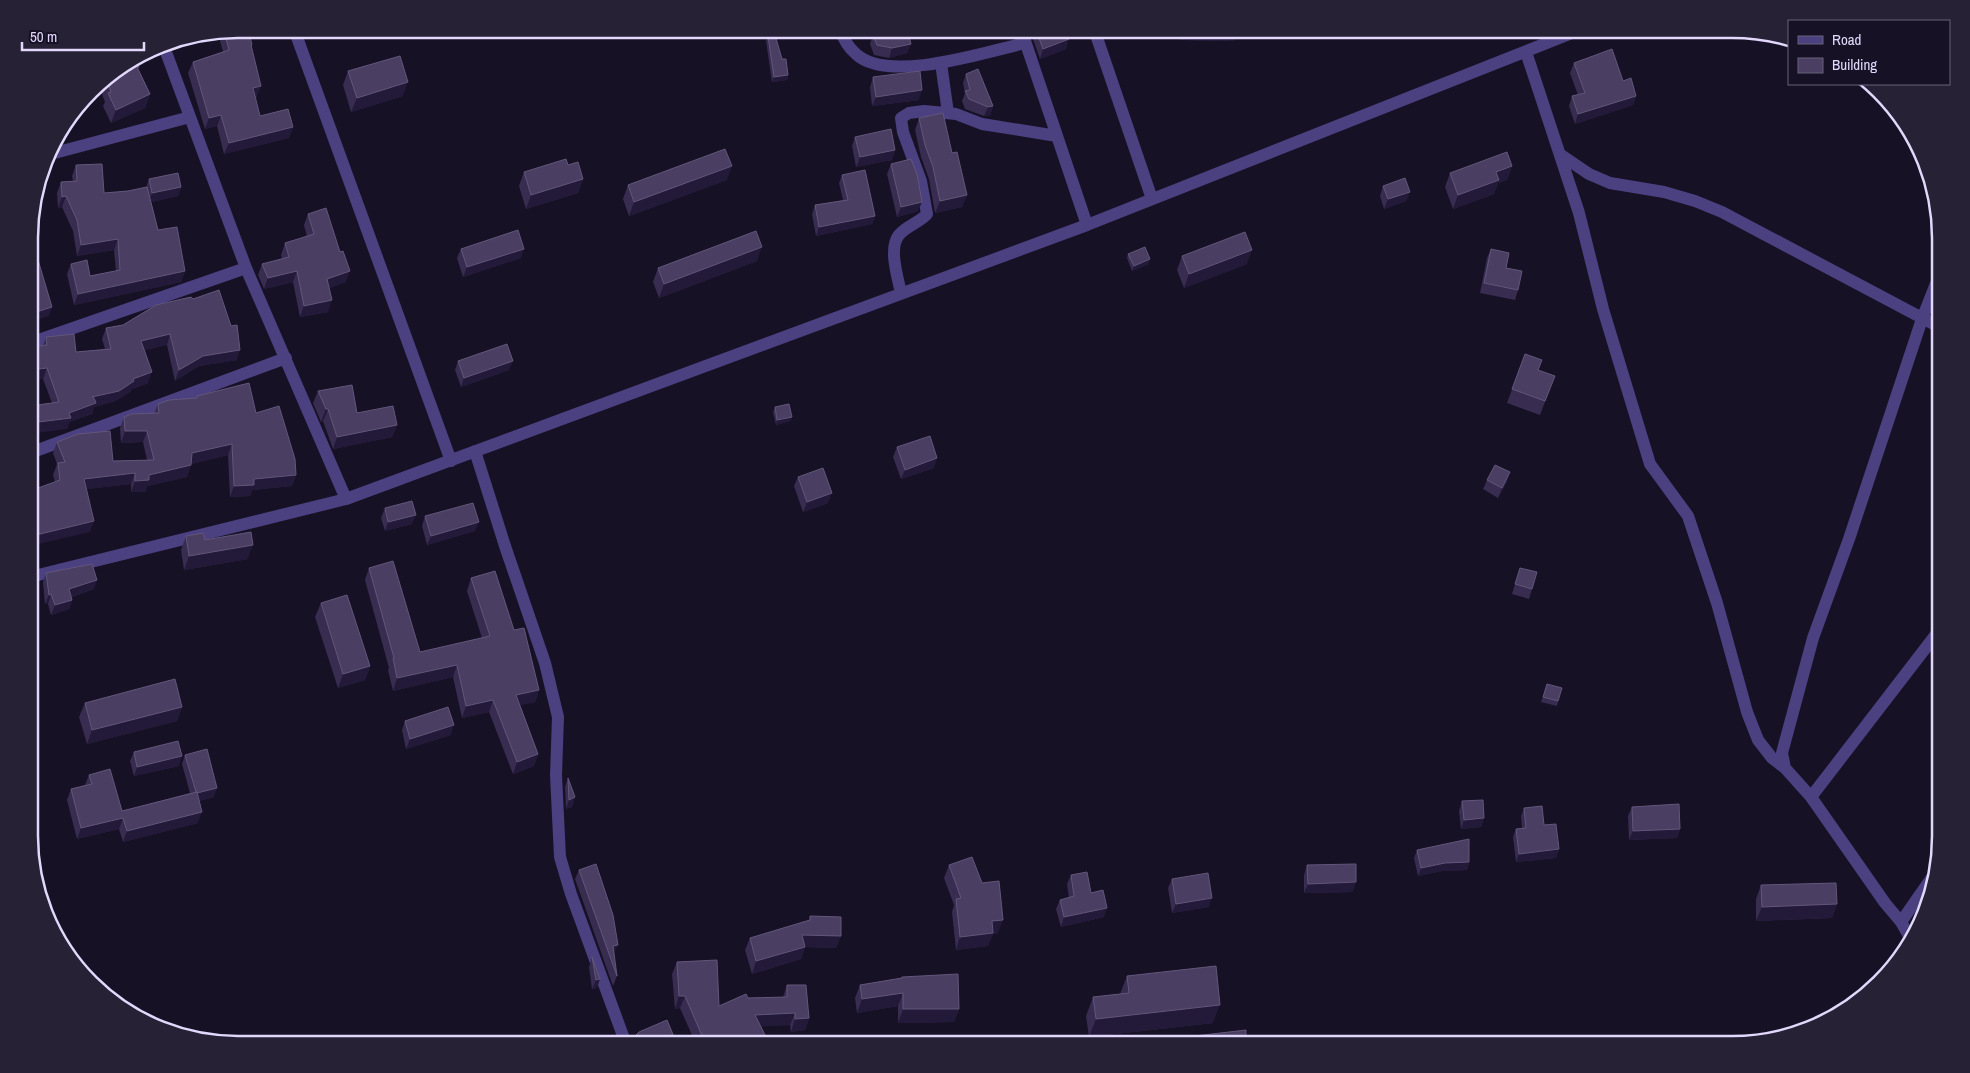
<svg xmlns="http://www.w3.org/2000/svg" width="1970" height="1073" font-family="'Archivo Narrow',sans-serif">
  <rect width="100%" height="100%" fill="#171125"/>
  <g fill="none" stroke-linecap="round" stroke-linejoin="round">
    <!-- street -->
    <path stroke="#4b4080" stroke-width="12" d="M294,29L451,461
      M840,29C843,38 849,48 856,54C888,84 986,52 1025,43
      M1021,29L1087,225
      M1094,29L1152,199
      M163,44L246,268L346,499
      M1526,52L1579,213L1603,309L1650,464L1688,516L1717,603L1747,712L1758,740L1772,758L1785,768L1811,797L1885,903L1901,922L1912,941
      M941,63L948,113
      M47,155L190,117
      M1561,155L1589,174L1610,183L1664,192L1695,201L1722,212L1941,328
      M901,293C898,278 888,248 899,235C906,226 919,223 927,214L921,181L903,132L901,118L909,113L924,111L956,114L982,124L1057,136
      M30,343L246,268
      M475,451L505,546L545,663L558,717L556,775L560,857L571,894L626,1044
      M30,453L286,358
      M30,577L346,499L1087,225L1582,29
      M1785,768L1782,753L1813,638L1849,539L1922,319L1941,271
      M1811,797L1941,628
      M1901,922L1933,876"/>
  </g>
  <!-- wall -->
  <path fill="#382c51" d="M237,29L251,47L257,97L255,98L260,116L293,127L289,138L224,154L217,126L205,129L188,73L193,62L223,52L218,33L174,50L170,42Z
    M946,29H961L948,34Z
    M1181,29H1238L1234,41L1180,40Z
    M1293,29H1335L1332,37L1293,36Z
    M1358,29H1398L1395,37L1358,38Z
    M1458,29H1486L1484,34L1458,35Z
    M1036,30L1066,49L1040,59L1033,39Z
    M873,35L911,44L907,53L889,58L874,55L870,44Z
    M768,36L782,59L788,75L787,80L772,82L766,41Z
    M136,58L139,67L138,69L150,94L145,108L111,123L103,106L105,102L98,83L100,81Z
    M1574,63L1623,81L1636,96L1633,105L1575,124L1569,106L1572,96L1578,95L1570,73Z
    M348,71L403,96L351,112L343,85Z
    M966,74L993,106L990,116H984L965,109L962,101L965,93L963,83Z
    M873,77L919,100L872,106L870,87Z
    M919,118L952,153L967,195L962,207L935,213L929,179L921,157L915,130Z
    M855,137L895,150L892,160L856,167L852,146Z
    M891,164L918,211L897,217L887,174Z
    M76,165L104,193L128,191L146,187L149,179L181,187L178,196L151,202L158,230L185,271L181,282L74,305L67,274L71,264L90,276L116,271L114,250L77,256L73,231L62,207L58,208L57,193L61,182L73,181L72,176Z
    M1512,166L1507,180L1498,183L1494,194L1453,209L1445,187L1450,173Z
    M524,172L583,179L578,193L526,209L519,186Z
    M842,175L875,216L872,224L816,236L812,214L815,205L843,200L839,183Z
    M727,180L629,216L623,199L628,185Z
    M1383,186L1410,192L1406,201L1384,209L1380,196Z
    M308,214L346,282L329,288L328,312L300,317L293,282L264,289L258,275L262,264L282,259L281,255L285,243L307,237L304,225Z
    M461,249L521,258L463,277L457,258Z
    M1491,249L1506,268L1518,290L1515,300L1480,293L1487,258Z
    M1128,254L1149,264L1132,271L1127,258Z
    M1182,256L1247,264L1184,288L1177,270Z
    M757,261L659,298L653,282L658,268Z
    M156,305L237,360L199,366L175,381L167,345L144,350L148,383L132,389L130,392L115,401L94,407L92,414L69,422L67,429L52,403L43,379V346L46,337L76,352L105,349L102,339L106,328L123,325Z
    M1525,354L1538,370L1555,376L1540,415L1507,403Z
    M458,361L509,370L461,387L455,370Z
    M318,391L357,413L397,425L392,437L333,449L323,421L321,422L313,403Z
    M197,396L256,413L296,475L292,486L252,490L250,496L230,497L228,455L191,464L187,477L147,486L145,492H131V484L86,489L90,532L55,482L53,475L57,464L53,453L57,442L113,461L147,460L143,442L121,443L120,428L124,417L154,414L158,404L196,398Z
    M775,407L792,417L790,421L776,425L773,412Z
    M897,447L934,468L901,479L893,457Z
    M798,477L828,503L803,512L794,486Z
    M1487,480L1507,482L1498,498L1483,489Z
    M385,508L412,524L385,531L381,518Z
    M425,516L475,531L427,545L422,526Z
    M186,536L205,540L248,559L184,570L181,550Z
    M369,568L420,652L482,638L467,591L471,578L514,630L539,690L535,702L520,705L538,754L534,766L513,774L489,712L462,718L453,677L393,691L388,670L389,668L365,580Z
    M1520,568L1532,589L1529,599L1512,594Z
    M46,573L94,589L72,597V600L69,609L51,615L48,604H45L43,582Z
    M321,603L370,666L365,680L338,688L315,617Z
    M1547,684L1558,701L1557,706L1541,702Z
    M85,703L182,707L177,721L87,744L79,717Z
    M405,721L451,735L406,749L402,730Z
    M134,752L179,766L134,776L130,761Z
    M185,755L214,797L199,801L198,823L123,842L119,829L77,839L67,800L71,789L85,785L89,775L122,811L190,793L182,764Z
    M568,778L575,797L572,807L566,809L565,787Z
    M1462,801L1484,818L1481,827L1461,829L1459,811Z
    M1632,807L1680,829L1677,838L1629,840L1628,816Z
    M1524,808L1544,825L1559,849L1556,858L1516,862L1513,837L1516,829L1522,828L1521,816Z
    M1417,850L1469,862L1467,870L1442,871L1418,876L1414,858Z
    M949,865L982,883L998,933L993,934L988,946L956,950L952,912L954,905L944,878Z
    M1307,865L1353,892L1304,893V875Z
    M579,870L614,954L617,976L613,986L575,879Z
    M1071,875L1104,917L1061,927L1056,909L1060,900L1069,898L1067,884Z
    M1172,879L1209,907L1172,913L1168,888Z
    M1761,885L1837,904L1832,918L1756,921V899Z
    M810,916L841,936L836,948L805,947L801,959L752,974L745,950L750,938L809,920Z
    M592,957L597,988L592,989L589,967Z
    M677,962L719,1006L748,998L783,997L787,985L809,1018L805,1030L791,1032L790,1025L761,1026L767,1039L765,1044H688L695,1042L680,1008L675,1009L672,974Z
    M1127,976L1213,1023L1089,1037L1086,1016L1093,997L1120,994Z
    M902,977L959,1009L954,1022L898,1023V1006L857,1013L855,998L860,985L901,978Z
    M626,1037L677,1044H624Z"/>
  <!-- shaded-wall -->
  <path fill="#231938" d="M950,29H961L948,34Z
    M1184,29H1238L1234,41L1180,40Z
    M1296,29H1335L1332,37L1293,36Z
    M1361,29H1398L1395,37L1358,38Z
    M1461,29H1486L1484,34L1458,35Z
    M218,33L174,50L177,41Z
    M1069,39L1066,49L1040,59L1043,49Z
    M911,44L907,53L889,58L892,48Z
    M788,75L787,80L772,82L774,77Z
    M408,82L403,96L351,112L357,98Z
    M261,86L257,97L249,99L253,88Z
    M922,90L919,100L872,106L876,97Z
    M150,94L145,108L111,123L116,110Z
    M1636,96L1633,105L1575,124L1578,114Z
    M993,106L990,116H984L988,107Z
    M221,115L217,126L205,129L209,118Z
    M293,127L289,138L224,154L229,143Z
    M895,150L892,160L856,167L860,157Z
    M732,166L727,180L629,216L634,202Z
    M1512,166L1507,180L1498,183L1494,194L1453,209L1458,195L1496,172Z
    M583,179L578,193L526,209L531,195Z
    M181,187L178,196L148,203L152,193Z
    M1410,192L1406,201L1384,209L1388,199Z
    M967,195L962,207L935,213L940,201Z
    M66,196L62,207L58,208L62,197Z
    M922,202L918,211L897,217L901,207Z
    M875,216L872,224L816,236L819,227Z
    M118,239L114,250L77,256L81,245Z
    M762,247L757,261L659,298L664,284Z
    M524,249L521,258L463,277L467,267Z
    M1252,250L1247,264L1184,288L1189,274Z
    M1150,259L1149,264L1132,271L1134,266Z
    M185,271L181,282L74,305L78,294Z
    M297,271L293,282L264,289L268,278Z
    M350,271L346,282L323,291L327,279Z
    M332,300L328,312L300,317L304,306Z
    M52,307L49,316L30,322V314Z
    M170,334L167,345L137,352L141,341Z
    M240,350L237,360L199,366L175,381L179,370L203,356Z
    M513,361L509,370L461,387L464,378Z
    M47,368L43,379L30,381V370Z
    M152,372L148,383L132,389L130,392L115,401L94,407L92,414L69,422L67,429L30,434V423L69,413L92,397L133,379Z
    M326,409H328L323,421L321,422Z
    M792,417L790,421L776,425L777,420Z
    M397,425L392,437L333,449L337,437Z
    M125,431H147L143,442L121,443Z
    M232,444L228,455L188,465L192,453Z
    M937,458L934,468L901,479L905,470Z
    M191,465L187,477L147,486L145,492H131L135,481L149,475Z
    M1510,472L1507,482L1498,498L1502,488Z
    M135,473L131,484L80,490L84,479Z
    M296,475L292,486L252,490L250,496L230,497L234,486L254,479Z
    M832,493L828,503L803,512L807,502Z
    M416,515L412,524L385,531L388,522Z
    M94,521L90,532L30,546V538L32,536Z
    M479,522L475,531L427,545L431,536Z
    M253,545L248,559L184,570L189,556Z
    M97,580L94,589L66,599L69,589Z
    M51,594L48,604H45L49,595Z
    M72,600L69,609L51,615L55,605Z
    M457,665L453,677L393,691L397,678Z
    M370,666L365,680L338,688L343,674Z
    M539,690L535,702L511,707L516,695Z
    M493,700L489,712L462,718L466,706Z
    M182,707L177,721L87,744L92,730Z
    M454,725L451,735L406,749L410,739Z
    M538,754L534,766L513,774L517,762Z
    M182,756L179,766L134,776L137,767Z
    M217,788L214,797L193,803L196,793Z
    M575,797L572,807L566,809L569,800Z
    M202,812L198,823L123,842L127,831Z
    M123,818L119,829L77,839L81,828Z
    M1484,818L1481,827L1461,829L1464,820Z
    M1680,829L1677,838L1629,840L1633,831Z
    M1559,849L1556,858L1516,862L1519,854Z
    M1469,862L1467,870L1442,871L1418,876L1421,868L1445,863Z
    M1356,882L1353,892L1304,893L1308,884Z
    M1212,898L1209,907L1172,913L1176,904Z
    M1837,904L1832,918L1756,921L1762,907Z
    M1107,908L1104,917L1061,927L1064,917Z
    M1003,920L998,933L993,934L988,946L956,950L960,937L992,921Z
    M802,935L841,936L836,948L805,947L801,959L752,974L756,961Z
    M618,945L614,954L609,955L613,946Z
    M600,979L597,988L592,989L596,980Z
    M903,993L898,1006L857,1013L862,999Z
    M679,996H685L680,1008L675,1009Z
    M1220,1005L1213,1023L1089,1037L1096,1019Z
    M903,1009H959L954,1022L898,1023Z
    M795,1013L790,1025L750,1027L755,1015Z
    M809,1018L805,1030L791,1032L795,1019Z
    M767,1039L765,1044H757Z"/>
  <!-- building -->
  <path fill="#4a3e63" stroke="#62567b" d="M237,29H248L252,45H251L261,86L253,88L260,116L288,109L293,127L229,143L221,115L209,118L193,62L229,50L224,31Z
    M897,29H907L911,44L892,48L877,45L873,35Z
    M1040,29H1065L1069,39L1043,49L1036,30Z
    M775,35L782,59H786L788,75L774,77L768,36Z
    M1612,49L1623,81L1631,78L1636,96L1578,114L1572,96L1585,93L1574,63Z
    M400,56L408,82L357,98L348,71Z
    M136,58L139,67H137L150,94L116,110L108,93L111,92L106,77Z
    M978,69L993,106L988,107L969,99L965,91L970,90L966,74Z
    M920,71L922,90L876,97L873,77Z
    M943,113L952,153L957,152L967,195L940,201L933,167L925,145L919,118Z
    M891,129L895,150L860,157L855,137Z
    M725,149L732,166L634,202L628,185Z
    M1507,152L1512,166L1496,172L1499,180L1458,195L1450,173Z
    M566,159L568,165L578,162L583,179L531,195L524,172Z
    M911,159L917,174L922,202L901,207L891,164Z
    M102,164L104,193L128,191L147,187L158,230L177,227L185,271L78,294L71,264L87,260L90,276L120,270L118,239L81,245L77,220L66,196L62,197L61,182L77,181L76,165Z
    M865,170L875,216L819,227L815,205L848,200L842,175Z
    M178,173L181,187L152,193L149,179Z
    M1405,178L1410,192L1388,199L1383,186Z
    M326,208L340,252L343,251L350,271L327,279L332,300L304,306L297,271L268,278L262,264L289,257L285,243L314,234L308,214Z
    M518,230L524,249L467,267L461,249Z
    M756,231L762,247L664,284L658,268Z
    M1245,232L1252,250L1189,274L1182,256Z
    M30,233L52,307L30,314Z
    M1145,247L1150,259L1134,266L1128,254Z
    M1491,249L1509,253L1506,268L1522,271L1518,290L1484,283Z
    M219,290L231,326L237,325L240,350L203,356L179,370L170,334L141,341L152,372L133,379L134,381L119,391L92,397L94,398L96,403L69,413L71,418L30,423V406L59,402L47,368L30,370V347L47,345L46,337L74,334L76,352L111,349L106,328L123,325L156,305L191,297L193,299Z
    M507,344L513,361L464,378L458,361Z
    M1525,354L1542,360L1538,370L1555,376L1545,401L1512,389Z
    M249,383L256,413L279,406L295,459L296,475L254,479V485L234,486L232,444L192,453L191,465L149,475V480L135,481V473L84,479L94,521L32,536V538H30V491L60,480L58,463L65,462L57,442L78,434L110,431L113,461L154,460L147,431H125L124,417L131,414L159,413L158,404L169,400L197,398V396Z
    M352,385L357,413L393,406L397,425L337,437L328,409H326L318,391Z
    M789,404L792,417L777,420L775,407Z
    M930,436L937,458L905,470L897,447Z
    M1495,465L1510,472L1502,488L1487,480Z
    M823,468L832,493L807,502L798,477Z
    M412,501L416,515L388,522L385,508Z
    M473,503L479,522L431,536L425,516Z
    M251,532L253,545L189,556L186,536L203,533L205,540Z
    M393,561L420,652L490,636L471,578L495,571L514,630L524,628L539,690L516,695L538,754L517,762L493,700L466,706L457,665L397,678L393,658H394L369,568Z
    M92,564L97,580L69,589L72,600L55,605L51,594L49,595L46,573Z
    M1520,568L1537,572L1532,589L1515,584Z
    M347,595L370,666L343,674L321,603Z
    M175,679L182,707L92,730L85,703Z
    M1547,684L1562,688L1558,701L1543,697Z
    M448,707L454,725L410,739L405,721Z
    M178,741L182,756L137,767L134,752Z
    M207,749L217,788L197,793V792H196L185,755Z
    M110,769L122,811L197,792L202,812L127,831L123,818L81,828L71,789L92,784L89,775Z
    M568,778L575,797L569,800Z
    M1483,800L1484,818L1464,820L1462,801Z
    M1679,804L1680,829L1633,831L1632,807Z
    M1542,806L1544,825L1556,824L1559,849L1519,854L1516,829L1526,828L1524,808Z
    M1469,839V862L1445,863L1421,868L1417,850Z
    M972,857L982,883L999,881L1003,920L992,921L993,933L960,937L956,899L961,898L949,865Z
    M596,864L613,915L618,945L613,946L617,976L579,870Z
    M1356,864V882L1308,884L1307,865Z
    M1087,872L1091,893L1103,890L1107,908L1064,917L1060,900L1074,896L1071,875Z
    M1208,873L1212,898L1176,904L1172,879Z
    M1836,883L1837,904L1762,907L1761,885Z
    M810,916L841,917V936L802,935L805,947L756,961L750,938L810,920Z
    M592,957L600,979L596,980Z
    M717,960L719,1006L746,994L748,998L787,997V985H806L809,1018L795,1019V1013L755,1015L767,1039L757,1044H688L703,1038L685,996H679L677,962Z
    M1216,966L1220,1005L1096,1019L1093,997L1129,993L1127,976Z
    M958,974L959,1009H903V993L862,999L860,985L902,978V977Z
    M667,1020L677,1044H629L626,1037H634L639,1032Z
    M1246,1030V1044H1126Z"/>
  <!-- crop -->
  <path d="M0 0H1970V1073H0ZM238 38H1732A200 200 0 0 1 1932 238V836A200 200 0 0 1 1732 1036H238A200 200 0 0 1 38 836V238A200 200 0 0 1 238 38Z" fill="#272136" fill-rule="evenodd"/>
  <path fill="none" stroke="#e1d8fc" stroke-width="2.5" d="M238 38H1732A200 200 0 0 1 1932 238V836A200 200 0 0 1 1732 1036H238A200 200 0 0 1 38 836V238A200 200 0 0 1 238 38Z"/>
  <!-- legend -->
  <rect x="1788" y="20" width="162" height="65" fill="#171125" stroke="#68617b"/>
  <rect x="1798" y="36" width="25" height="8" fill="#4b4080" stroke="#68617b"/>
  <text x="1832" y="45" font-size="15" fill="#e1d8fc">Road</text>
  <rect x="1798" y="58" width="25" height="15" fill="#4a3e63" stroke="#68617b"/>
  <text x="1832" y="70" font-size="15" fill="#e1d8fc">Building</text>
  <!-- scale -->
  <path d="M22 42v8h122v-8" fill="none" stroke="#e1d8fc" stroke-width="2.5"/>
  <text x="30" y="42" font-size="15" fill="#e1d8fc" stroke="#171125" stroke-width="4" paint-order="stroke">50 m</text>
</svg>
